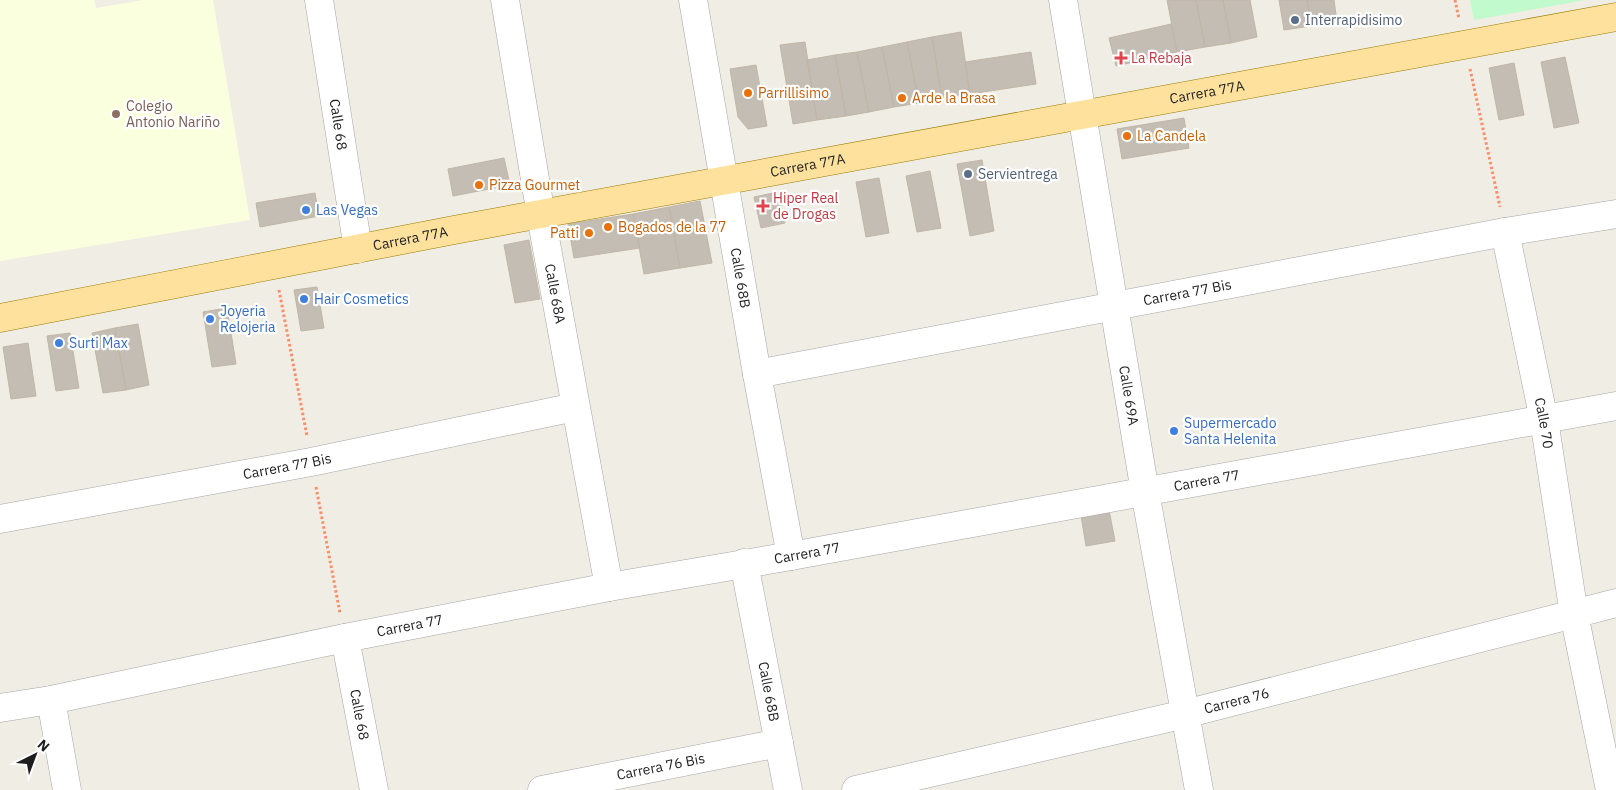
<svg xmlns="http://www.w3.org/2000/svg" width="1616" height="790" font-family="'IBM Plex Sans',sans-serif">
  <rect width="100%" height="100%" fill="#efede4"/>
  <!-- education -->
  <path fill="#faffde" d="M0,0H94L96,8L143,0H213L250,220L0,261Z"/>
  <!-- park -->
  <path fill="#c0facd" d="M1470,0H1585L1474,20Z"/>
  <!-- building -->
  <path fill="#c4bdb3" stroke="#c1b6a6" d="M1167,0H1196L1205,47L1177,52Z
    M1196,0H1223L1231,43L1205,47Z
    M1223,0H1250L1257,37L1231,43Z
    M1279,0H1307L1311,26L1284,30Z
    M1307,0H1334L1337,22L1311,26Z
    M1171,24L1177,52L1116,66L1109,38Z
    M961,32L970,94L942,98L932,37Z
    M932,37L942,98L919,103L907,42Z
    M805,42L817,120L793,124L780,45Z
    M907,42L919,103L894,107L882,47Z
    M882,47L894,107L869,112L857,52Z
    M857,52L869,112L846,116L835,55Z
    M1031,52L1036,84L970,94L965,62Z
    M835,55L846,116L817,120L807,60Z
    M1565,57L1579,123L1554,128L1541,62Z
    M1514,63L1524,115L1499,120L1489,68Z
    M756,65L767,126L748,129L738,117L730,69Z
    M1184,118L1189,148L1122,159L1117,129Z
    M504,158L510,185L453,196L448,169Z
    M982,160L994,231L970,236L957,164Z
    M930,171L941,228L917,232L906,176Z
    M879,178L889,233L866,237L856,182Z
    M778,192L785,223L761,228L754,197Z
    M315,193L319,216L260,227L256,203Z
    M700,201L712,263L680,268L669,207Z
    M669,207L680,268L644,274L633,214Z
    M633,214L640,248L574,258L568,224Z
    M529,240L540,299L515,303L504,245Z
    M317,287L324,328L301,331L294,290Z
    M227,308L236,364L212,367L203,312Z
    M138,324L149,385L126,390L115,328Z
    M115,328L126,390L103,393L92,333Z
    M70,333L79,388L56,391L47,336Z
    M28,343L36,396L11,399L3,347Z
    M1109,510L1115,541L1086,546L1081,516Z"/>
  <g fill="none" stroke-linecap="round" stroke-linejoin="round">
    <!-- minor casing -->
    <g stroke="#a5a5a5" stroke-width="29">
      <g id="minor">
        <path id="s1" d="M319,0L358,249"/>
        <path id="s2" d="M505,0L543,227L609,587"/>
        <path id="s3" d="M693,0L757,374L791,556"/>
        <path id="s4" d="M1063,0L1145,492L1199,790"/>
        <path id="s5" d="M1505,232L1544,420L1574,614L1610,790"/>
        <path id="s6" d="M757,374L1505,232L1616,214"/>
        <path id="s7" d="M0,519L311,462L575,407"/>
        <path id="s8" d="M744,563L788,790"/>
        <path id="s9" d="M345,638L374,790"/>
        <path d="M51,700L67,790"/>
        <path id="s10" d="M0,708L51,700L345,638L609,587L791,556L1616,406"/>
        <path id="s11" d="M542,790L779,743"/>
        <path id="s12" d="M856,790L1185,714L1616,603"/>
      </g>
    </g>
    <!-- major casing -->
    <g stroke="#997c00" stroke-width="29">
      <g id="major">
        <path id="s13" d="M0,318L454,230L1616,17"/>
      </g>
    </g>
    <!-- path -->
    <path stroke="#fc8d69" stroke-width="3" stroke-dasharray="2.5 2.5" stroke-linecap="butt" d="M1455,0L1459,19
      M1470,69L1500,207
      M279,290L307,436
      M316,487L340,613"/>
    <!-- minor -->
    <use href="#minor" stroke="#fff" stroke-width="28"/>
    <!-- major -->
    <use href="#major" stroke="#fde19c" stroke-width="28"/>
  </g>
  <!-- markers -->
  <g fill="#5c6f8a" stroke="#fff" stroke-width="2">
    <circle cx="1295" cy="20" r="5"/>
    <circle cx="968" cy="174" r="5"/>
  </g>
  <g fill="#e0444e" stroke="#fff" stroke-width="2">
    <path d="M1118.5 50.5h5v5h5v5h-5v5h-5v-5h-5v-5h5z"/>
    <path d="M760.5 198.5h5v5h5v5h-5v5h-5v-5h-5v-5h5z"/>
  </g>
  <g fill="#e8710a" stroke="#fff" stroke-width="2">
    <circle cx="748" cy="93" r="5"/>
    <circle cx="902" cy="98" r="5"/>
    <circle cx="1127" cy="136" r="5"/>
    <circle cx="479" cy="185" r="5"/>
    <circle cx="608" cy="227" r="5"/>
    <circle cx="589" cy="233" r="5"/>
  </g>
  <circle fill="#8d6e63" stroke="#fff" stroke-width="2" cx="116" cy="114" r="5"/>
  <g fill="#3f7fe0" stroke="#fff" stroke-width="2">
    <circle cx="306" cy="210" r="5"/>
    <circle cx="304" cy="299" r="5"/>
    <circle cx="210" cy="319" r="5"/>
    <circle cx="59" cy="343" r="5"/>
    <circle cx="1174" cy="431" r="5"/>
  </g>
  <g text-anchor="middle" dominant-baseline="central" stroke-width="4.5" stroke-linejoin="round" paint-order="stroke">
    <!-- service labels -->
    <g font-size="14" fill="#4e5e75" stroke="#fff" text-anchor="start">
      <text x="1305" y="20">Interrapidisimo</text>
      <text x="978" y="174">Servientrega</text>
    </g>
    <!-- health labels -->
    <g font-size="14" fill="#be3a42" stroke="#fff" text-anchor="start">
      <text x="1131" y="58">La Rebaja</text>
      <text x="773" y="198">Hiper Real<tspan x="773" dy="16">de Drogas</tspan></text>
    </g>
    <!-- food labels -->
    <g font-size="14" fill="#c56008" stroke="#fff" text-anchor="start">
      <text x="758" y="93">Parrillisimo</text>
      <text x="912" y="98">Arde la Brasa</text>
      <text x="1137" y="136">La Candela</text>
      <text x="489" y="185">Pizza Gourmet</text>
      <text x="618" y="227">Bogados de la 77</text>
      <text x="579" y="233" text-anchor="end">Patti</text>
    </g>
    <!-- street labels -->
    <g font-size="14" fill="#1e1e1e" stroke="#fff">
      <text stroke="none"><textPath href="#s13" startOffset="1228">Carrera 77A</textPath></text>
      <text stroke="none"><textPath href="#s1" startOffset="126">Calle 68</textPath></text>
      <text stroke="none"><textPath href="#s13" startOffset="822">Carrera 77A</textPath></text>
      <text stroke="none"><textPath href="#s13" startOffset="418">Carrera 77A</textPath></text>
      <text stroke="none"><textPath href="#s3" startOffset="282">Calle 68B</textPath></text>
      <text stroke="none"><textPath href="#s6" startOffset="438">Carrera 77 Bis</textPath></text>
      <text stroke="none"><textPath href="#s2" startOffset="298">Calle 68A</textPath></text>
      <text stroke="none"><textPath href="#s4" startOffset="401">Calle 69A</textPath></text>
      <text stroke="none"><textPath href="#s5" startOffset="195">Calle 70</textPath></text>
      <text stroke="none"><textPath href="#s7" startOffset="292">Carrera 77 Bis</textPath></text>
      <text stroke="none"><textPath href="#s10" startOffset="1228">Carrera 77</textPath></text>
      <text stroke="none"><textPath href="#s10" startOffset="822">Carrera 77</textPath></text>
      <text stroke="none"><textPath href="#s10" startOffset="418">Carrera 77</textPath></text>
      <text stroke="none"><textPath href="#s8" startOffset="131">Calle 68B</textPath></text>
      <text stroke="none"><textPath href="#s12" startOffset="391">Carrera 76</textPath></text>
      <text stroke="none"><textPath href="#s9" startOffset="78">Calle 68</textPath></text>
      <text stroke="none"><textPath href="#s11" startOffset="121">Carrera 76 Bis</textPath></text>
    </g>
    <!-- education labels -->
    <g font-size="14" fill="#785e54" stroke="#fff" text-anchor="start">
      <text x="126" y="106">Colegio<tspan x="126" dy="16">Antonio Nariño</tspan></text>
    </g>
    <!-- shop labels -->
    <g font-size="14" fill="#366cbe" stroke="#fff" text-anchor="start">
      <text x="316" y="210">Las Vegas</text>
      <text x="314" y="299">Hair Cosmetics</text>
      <text x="220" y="311">Joyeria<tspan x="220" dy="16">Relojeria</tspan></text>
      <text x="69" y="343">Surti Max</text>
      <text x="1184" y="423">Supermercado<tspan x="1184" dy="16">Santa Helenita</tspan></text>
    </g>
  </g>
  <!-- north arrow -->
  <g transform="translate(35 755) rotate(42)" stroke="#ffffff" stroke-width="4" paint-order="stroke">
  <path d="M0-4L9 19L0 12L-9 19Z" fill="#1e1e1e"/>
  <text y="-8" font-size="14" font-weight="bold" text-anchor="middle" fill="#1e1e1e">N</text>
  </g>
</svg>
